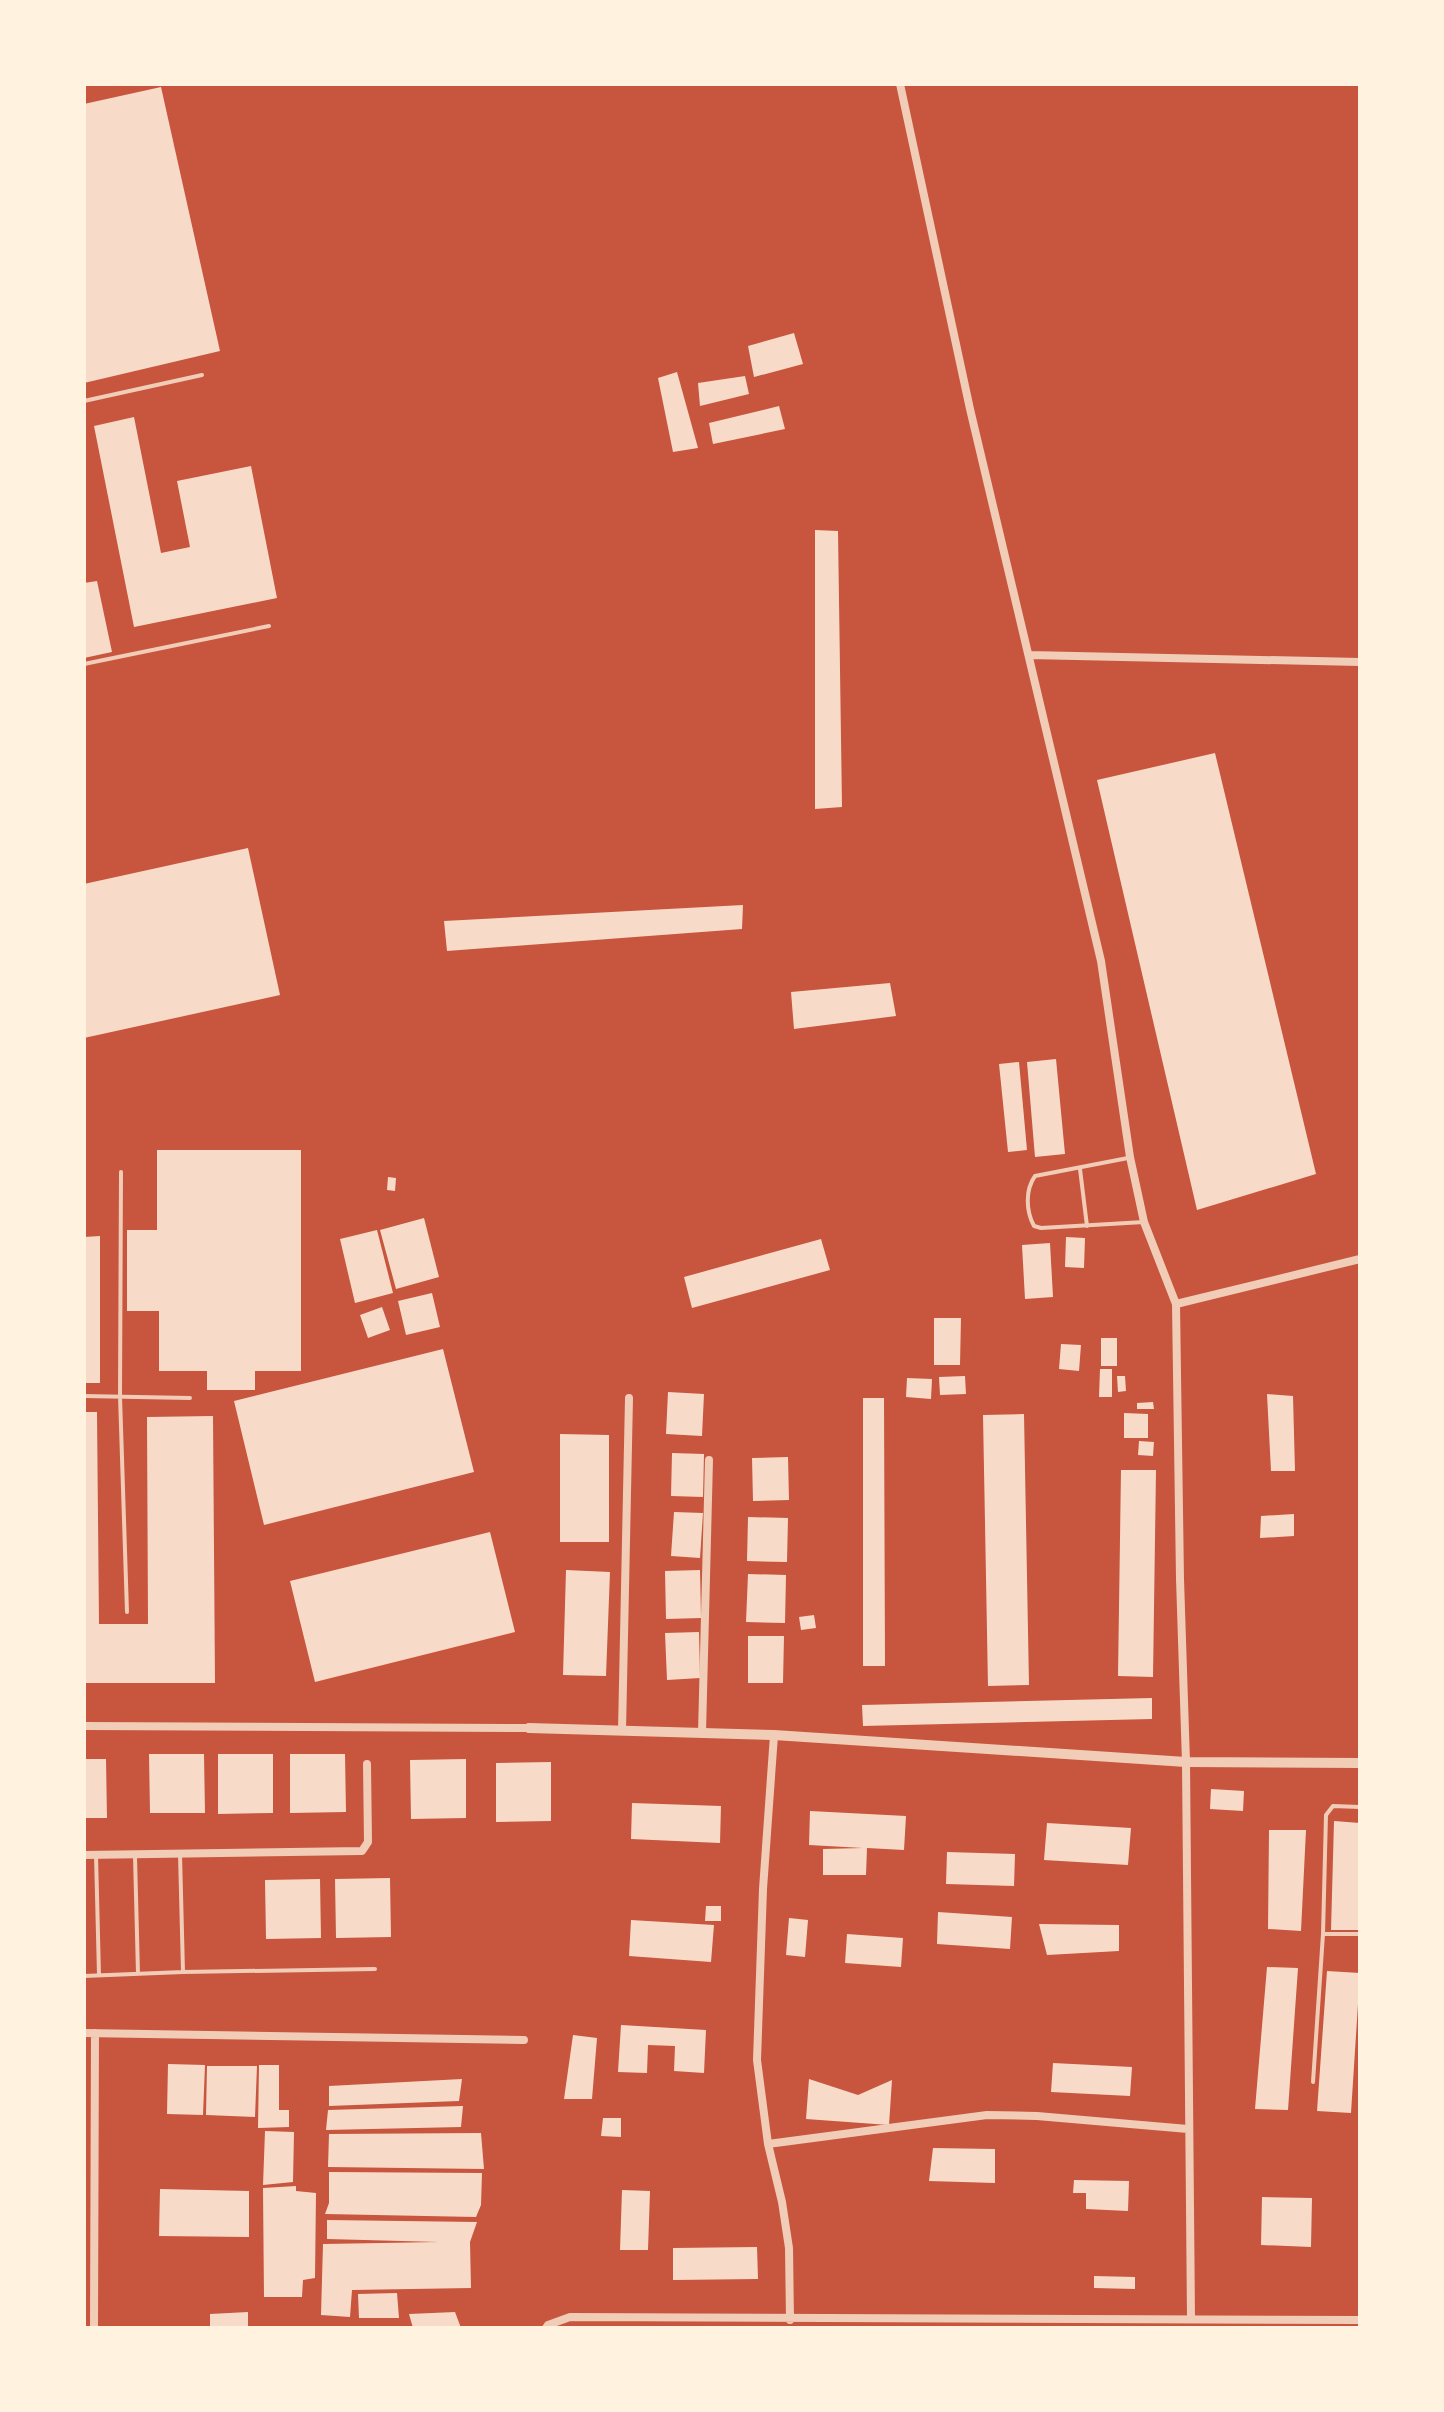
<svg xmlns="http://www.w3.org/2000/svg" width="1444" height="2412" font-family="Figtree,sans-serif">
  <rect width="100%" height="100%" fill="#c8553d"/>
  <!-- building -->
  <path fill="#f7dbc8" d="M161,87L220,351L84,383V104Z
    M794,333L803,364L754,377L748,346Z
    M677,372L698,448L673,452L658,378Z
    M745,376L749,394L700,406L698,383Z
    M779,406L785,429L713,444L709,423Z
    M134,417L161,553L190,547L177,481L251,466L277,598L134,627L94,426Z
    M815,530L838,531L842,807L815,809Z
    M97,581L112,652L84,658V583Z
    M1215,753L1316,1174L1197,1210L1097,780Z
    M248,848L280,995L84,1038V884Z
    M743,905L742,929L447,951L444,921Z
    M890,983L896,1016L794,1029L791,992Z
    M1056,1059L1065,1154L1035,1157L1027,1062Z
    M1019,1062L1027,1150L1008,1152L999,1064Z
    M157,1150H301V1371H255V1390H207V1371H159V1311H127V1230H157Z
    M388,1177L396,1178L395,1191L387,1190Z
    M424,1218L439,1277L396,1289L380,1230Z
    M377,1230L393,1293L355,1303L340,1239Z
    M100,1236V1383H84V1237Z
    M1066,1237L1085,1238L1084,1268L1065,1267Z
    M821,1239L830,1270L692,1308L684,1277Z
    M1050,1243L1053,1297L1025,1299L1022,1245Z
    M432,1293L440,1327L406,1335L398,1301Z
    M382,1307L390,1330L368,1338L360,1315Z
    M934,1318H961L960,1365H934Z
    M1101,1338H1117V1366H1101Z
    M1061,1344L1081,1345L1079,1371L1059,1369Z
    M443,1349L474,1472L264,1525L234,1401Z
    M1100,1369H1112V1397H1099Z
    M965,1376L966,1394L940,1395L939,1377Z
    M1117,1376H1125L1126,1391L1118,1392Z
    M907,1378L932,1379L931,1399L906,1397Z
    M668,1392L704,1394L702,1436L666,1434Z
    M1267,1394L1293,1396L1295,1471H1271Z
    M863,1398H884L885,1666H863Z
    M1153,1402L1154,1409H1137V1403Z
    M84,1412H97L99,1624H148L147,1417L213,1416L215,1683H84Z
    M1124,1413L1148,1414V1438H1124Z
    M1024,1414L1029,1685L988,1686L983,1415Z
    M560,1434L609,1435V1542H560Z
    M1139,1441L1154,1442L1153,1456L1138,1455Z
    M672,1453L704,1454L703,1497L671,1496Z
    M788,1457L789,1500L753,1501L752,1458Z
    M1121,1470H1156L1153,1677L1118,1676Z
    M674,1512L703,1513L700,1558L671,1556Z
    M1294,1514V1536L1260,1538L1261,1516Z
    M748,1517L788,1518L787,1562L747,1561Z
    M490,1532L515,1632L315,1682L290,1581Z
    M566,1570L610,1572L606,1676L563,1675Z
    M700,1570L701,1618L666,1619L665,1571Z
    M748,1574L786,1575L785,1623L746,1622Z
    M814,1615L816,1628L801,1630L799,1617Z
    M699,1632L700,1678L667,1680L665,1633Z
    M748,1636H784L783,1683H748Z
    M1152,1698V1719L863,1726L862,1705Z
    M149,1754H204L205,1813H150Z
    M218,1754H273V1813L218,1814Z
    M290,1754H345L346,1812L290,1813Z
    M84,1759H106L107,1818H84Z
    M466,1759V1818L411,1819L410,1760Z
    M551,1762V1821L496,1822V1763Z
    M1211,1789L1244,1791L1243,1811L1210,1809Z
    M632,1803L721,1806L720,1843L631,1839Z
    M810,1811L906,1816L904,1850L867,1848L866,1875H823V1849L863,1848L809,1845Z
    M1334,1821L1360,1823V1930H1331Z
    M1047,1823L1131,1828L1128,1865L1044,1860Z
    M1269,1830H1306L1301,1931L1268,1929Z
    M947,1852L1015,1854L1014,1886L946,1884Z
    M390,1878L391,1937L336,1938L335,1879Z
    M320,1879L321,1938L266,1939L265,1880Z
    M706,1906H721V1921H705Z
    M938,1912L1012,1917L1010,1949L937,1944Z
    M789,1918L808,1920L805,1957L786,1955Z
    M631,1920L714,1925L711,1962L629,1956Z
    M1039,1924L1119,1925V1951L1047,1955Z
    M847,1934L903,1938L901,1967L845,1963Z
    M1267,1967L1298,1968L1288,2110L1255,2109Z
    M1327,1971L1360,1973L1351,2113L1317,2111Z
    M621,2025L706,2030L704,2073L674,2071L675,2046L648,2045L647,2073L618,2072Z
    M573,2035L597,2038L592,2099H564Z
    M1053,2063L1132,2067L1130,2096L1051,2092Z
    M168,2064L205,2065L203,2115L167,2114Z
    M259,2065H279V2110H289V2127L258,2128Z
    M207,2066H257L255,2117L206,2115Z
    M462,2079L459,2101L329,2106V2086Z
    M809,2079L858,2095L892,2080L889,2125L806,2119Z
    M463,2106L461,2127L326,2130L328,2110Z
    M603,2118H621V2137L601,2136Z
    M265,2131L294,2132L293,2182L263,2185Z
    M481,2133L484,2169L328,2167L329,2134Z
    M933,2148L995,2149V2183L929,2181Z
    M329,2172L482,2173L481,2205L476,2217L325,2214L329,2203Z
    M1074,2180L1129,2181L1128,2211L1086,2209V2193H1073Z
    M296,2186V2191L316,2193L315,2278L303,2280L302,2297H264L263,2188Z
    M160,2189L249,2191V2237L159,2236Z
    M622,2190L650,2191L648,2250H620Z
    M1262,2197L1312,2198L1311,2247L1261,2245Z
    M327,2220L477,2222L470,2242L471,2288L352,2290L350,2317L321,2315L323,2244L439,2242L327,2239Z
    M757,2247L758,2279L673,2280V2248Z
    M1094,2276L1135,2277V2289L1094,2288Z
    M397,2293L399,2318H359L358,2294Z
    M248,2312V2328H210V2314Z
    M455,2312L461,2328H413L409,2314Z"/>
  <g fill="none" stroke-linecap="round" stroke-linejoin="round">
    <!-- service -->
    <path stroke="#f1ccb7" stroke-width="4" d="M84,401L202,375
      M84,664L269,626
      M1128,1158L1035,1176C1025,1190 1026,1211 1034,1226L1041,1228L1144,1222
      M1080,1169L1087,1226
      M121,1172L120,1396L127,1612
      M84,1396L190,1398
      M180,1854L183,1972L375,1969
      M96,1855L99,1975
      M135,1856L138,1974
      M1323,1934H1360
      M84,1976L183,1972
      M1313,2082L1323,1934L1326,1815L1333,1806L1360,1807"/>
    <!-- minor -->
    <path stroke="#f1ccb7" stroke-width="8" d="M900,84L970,409L1101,961L1130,1157L1144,1222L1176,1304L1180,1579L1186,1762L1191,2319
      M1029,655L1360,662
      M1176,1304L1360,1259
      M84,1726L529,1728
      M622,1731L629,1398
      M702,1733L709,1460
      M774,1735L763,1889L757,2060L768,2144L782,2202L789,2248L790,2320
      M84,1855L362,1851L368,1842L367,1764
      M84,2033L524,2040
      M768,2144L987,2115L1037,2116L1188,2129
      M94,2328L95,2033
      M546,2328L548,2325L570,2317L1360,2320"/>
    <!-- tertiary -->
    <path stroke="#f1ccb7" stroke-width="10" d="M529,1728L774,1735L1186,1762L1360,1763"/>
  </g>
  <!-- border -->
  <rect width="1444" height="2412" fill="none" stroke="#fff3e0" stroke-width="172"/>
</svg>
